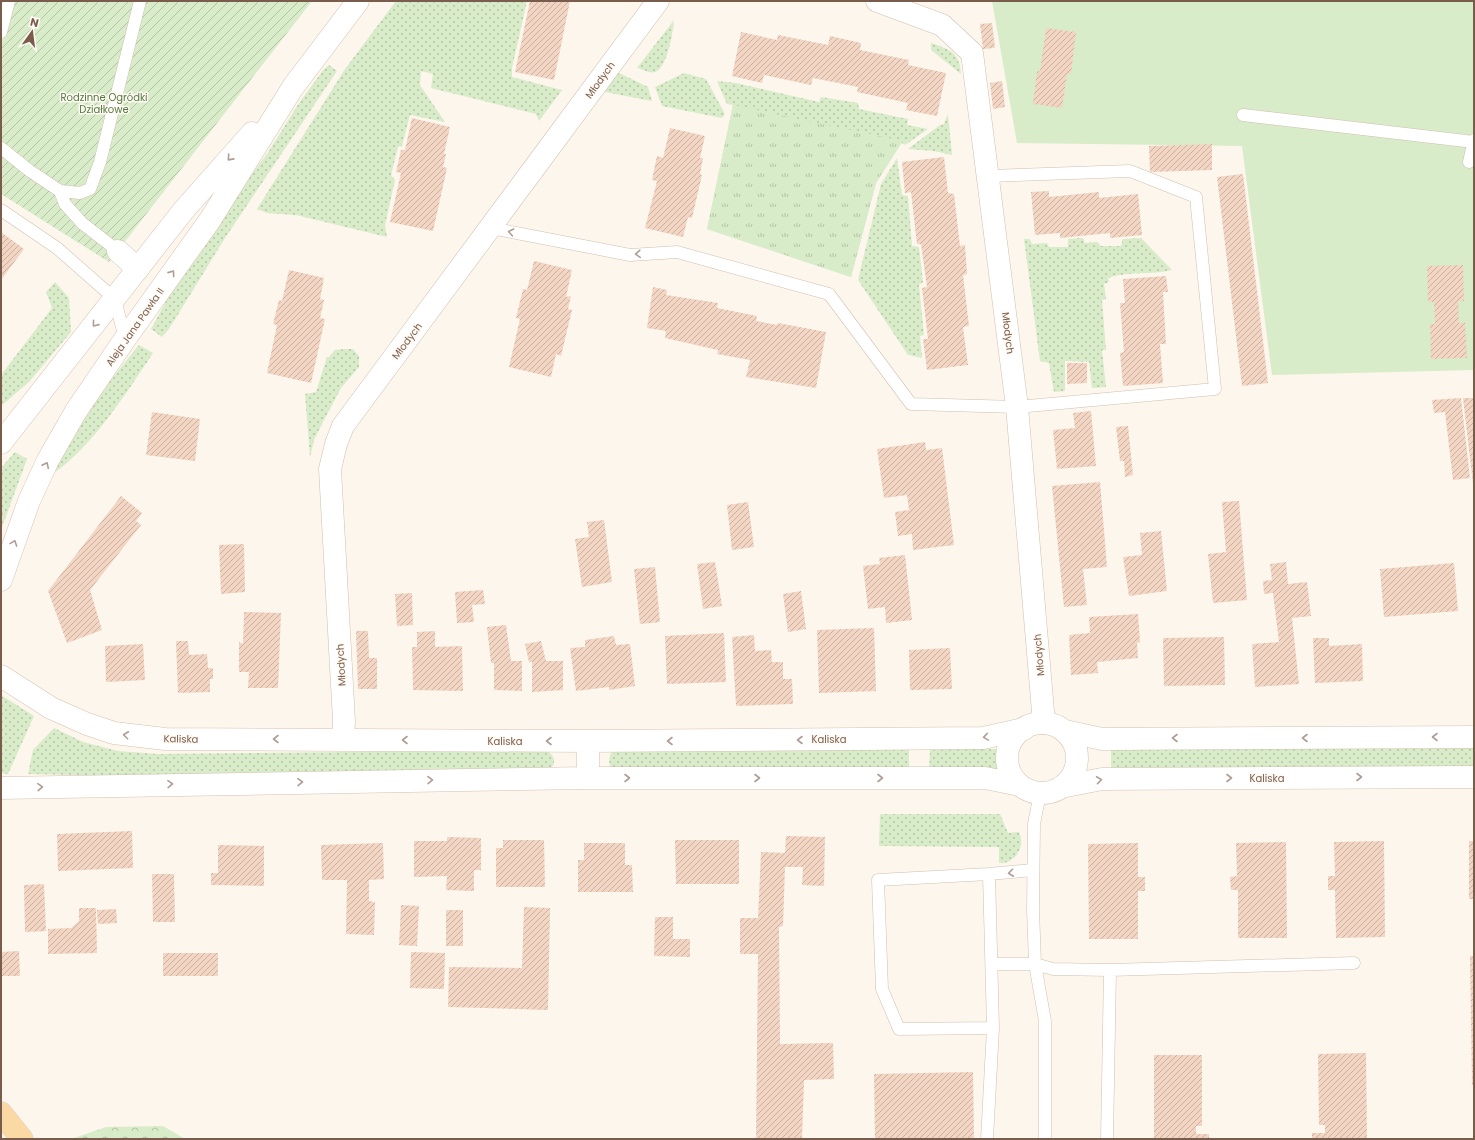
<svg xmlns="http://www.w3.org/2000/svg" width="1475" height="1140" font-family="Poppins,sans-serif">
  <defs>
    <pattern id="grass-dots" width="8" height="8" patternUnits="userSpaceOnUse"><rect width="8" height="8" fill="#d8ecc9"/><path d="M2 2h.1M6 6h.1" fill="none" stroke="#b4c2a5" stroke-width="1.8" stroke-linecap="round"/></pattern>
    <pattern id="forest-crowns" width="20" height="18" patternUnits="userSpaceOnUse"><rect width="20" height="18" fill="#d8ecc9"/><path d="M2 6a3 3 0 1 1 6 0M12 15a3 3 0 1 1 6 0" fill="none" stroke="#b4c2a5"/></pattern>
    <pattern id="park-tufts" width="24" height="20" patternUnits="userSpaceOnUse"><rect width="24" height="20" fill="#d8ecc9"/><path d="M3 7l-1-3M5 7V3M7 7l1-3M15 17l-1-3M17 17v-4M19 17l1-3" fill="none" stroke="#b4c2a5"/></pattern>
    <pattern id="garden-furrows" width="10" height="10" patternUnits="userSpaceOnUse"><rect width="10" height="10" fill="#d8ecc9"/><path d="M-1 1l2-2M0 10L10 0M9 11l2-2" fill="none" stroke="#b4c2a5"/></pattern>
    <pattern id="building-hatch" width="6" height="6" patternUnits="userSpaceOnUse"><rect width="6" height="6" fill="#f3d5c3"/><path d="M-1 1l2-2M0 6l6-6M5 7l2-2" fill="none" stroke="#cab0a1"/></pattern>
  </defs>
  <rect width="100%" height="100%" fill="#fdf6ec"/>
  <!-- grass -->
  <path fill="url(#grass-dots)" d="M396,1H527L512,68V77L562,90L539,121L536,114L431,88L433,74L421,71L420,85L445,122L410,115L402,146L398,147L391,175L395,180L385,225L387,237L296,215L267,213L257,209L345,69Z
    M674,20C673,32 667,69 655,72C650,74 642,69 637,68Z
    M931,43C950,49 960,53 961,74L931,50Z
    M329,65L337,71L225,238L169,329L162,337L151,329L170,294L246,182L267,154L299,103L324,69Z
    M613,70L648,87L652,101L605,92L603,84Z
    M684,73L706,79L725,114L722,118L662,106L655,87Z
    M717,81L736,83L819,102L821,97L858,103L859,109L908,119L907,125L928,129L905,145L901,143L876,183L851,277L707,229L733,105L727,104Z
    M948,114L952,155L934,151L908,149L940,125L944,124Z
    M897,158L902,195L908,196L912,246L919,247L923,282L919,285L924,335L920,336L922,358L908,355L858,280L881,184Z
    M1083,238L1085,243L1097,242L1101,246H1121L1123,239L1141,238L1172,270C1151,275 1128,271 1108,278L1109,282L1104,284L1106,299L1102,300L1106,350H1102L1106,387L1092,388L1089,362L1065,361V391L1054,392L1049,363L1040,361L1024,239H1030L1032,244L1047,243L1049,247H1068V239Z
    M55,282L69,298L71,332L29,382L1,406V375L52,308L46,292Z
    M139,345L153,353C127,392 92,447 54,473C77,426 106,384 139,345Z
    M344,349H353L359,356V367L341,388L323,422L314,440L310,457L305,394L316,392L327,357H329L335,350Z
    M15,452L27,459L1,530V468Z
    M1,695L34,716L8,774L1,773Z
    M54,728L83,742L118,751L157,754L545,750C553,753 558,762 550,769L138,776L28,774L33,750Z
    M1474,747V768L1111,770V748Z
    M909,749V771L611,767C608,763 609,756 612,752L620,751Z
    M930,749H997V770H929Z
    M880,814H1000L1008,833L1019,832C1026,847 1015,864 999,863V847L879,846Z"/>
  <!-- forest -->
  <path fill="url(#forest-crowns)" d="M163,1126L185,1139H71L106,1127Z"/>
  <!-- park -->
  <path fill="url(#park-tufts)" d="M733,105L903,141L876,183L851,277L707,229Z"/>
  <!-- garden -->
  <path fill="url(#garden-furrows)" d="M1,1H312L109,262L1,194Z"/>
  <!-- pitch -->
  <path fill="#d8ecc9" d="M992,1H1474V370L1272,375L1242,146L1017,143Z"/>
  <!-- building -->
  <path fill="url(#building-hatch)" d="M530,1H570L554,80L515,72Z
    M992,23L995,48L983,49L980,24Z
    M1046,28L1076,32L1071,74H1067L1062,108L1033,104L1037,71H1040Z
    M741,32L777,40L778,35L828,45L830,36L861,43L860,50L909,60L908,65L946,73L937,116L906,110L908,103L857,92L858,87L813,78L811,85L764,75L762,83L732,76Z
    M1002,81L1005,107L993,109L990,83Z
    M412,118L450,127L444,154H446L443,167L447,168L433,231L390,222L401,173L396,172L401,150H405Z
    M670,128L705,136L700,158H703L700,174L702,175L692,218L688,217L683,237L645,228L657,181L652,180L657,156L663,158Z
    M1212,144V170L1150,172L1149,146Z
    M944,157L948,193L954,194L960,246L965,245L967,274L963,275L969,326L963,327L968,365L927,370L923,339H928L922,288L927,287L921,244H917L911,192L905,193L902,162Z
    M1243,174L1268,383L1242,386L1217,177Z
    M1049,191V197L1099,192V198L1138,194L1142,235L1110,238V233L1060,238V233L1035,235L1031,192Z
    M1,232L24,249L1,280Z
    M534,261L572,270L566,297L571,296L568,309L572,310L561,356L556,354L551,377L509,367L520,319L516,318L523,289L527,290Z
    M1463,265L1464,301H1458L1459,323L1465,322L1467,358L1431,359L1430,324H1435L1434,302H1428L1427,266Z
    M289,270L324,278L320,299L324,300L320,318L325,319L311,383L267,373L277,325L273,324L279,300L282,301Z
    M1166,276L1168,292H1163L1166,344H1160L1163,383L1123,386L1120,353L1124,352L1120,303H1125L1123,279Z
    M653,287L667,290L666,295L718,303L717,308L757,316L756,321L777,325L778,323L826,332L816,388L746,377L750,360L717,354L718,350L665,338L666,331L647,328Z
    M1067,363H1087V383L1067,384Z
    M1461,398L1470,478L1453,480L1445,412L1434,413L1432,400Z
    M1463,398H1474V484H1473Z
    M1091,411L1096,466L1057,469L1053,430L1075,428L1073,413Z
    M152,412L200,419L195,461L146,455Z
    M1128,426L1133,475L1125,477L1124,461H1120L1116,427Z
    M925,442L926,450L942,448L954,545L913,550L912,534L898,536L895,512L909,510L907,495L884,498L877,449Z
    M1100,482L1107,567L1083,569L1087,605L1064,607L1052,486Z
    M121,496L142,513L136,521L141,525L90,590L102,630L67,643L48,591Z
    M1239,501L1247,600L1213,603L1208,554L1226,552L1222,502Z
    M748,502L754,547L732,550L727,505Z
    M604,520L612,582L582,587L575,539L589,537L587,522Z
    M1161,531L1167,591L1129,596L1123,557L1142,555L1140,533Z
    M244,544L245,592L221,594L219,545Z
    M905,555L912,620L886,623L885,607L868,609L863,566L880,564L879,558Z
    M715,562L722,606L703,609L697,564Z
    M1286,562L1288,584L1307,582L1311,616L1292,618L1299,684L1255,687L1252,644L1279,642L1273,593L1264,594L1263,581L1272,580L1270,564Z
    M1454,563L1458,611L1384,617L1380,569Z
    M655,567L660,622L640,624L634,569Z
    M483,590L485,604L472,605L474,622L457,623L455,592Z
    M801,591L806,629L788,632L783,594Z
    M412,593L413,625L397,626L395,594Z
    M244,612L281,613L278,688H248L249,672H239V642L243,644Z
    M1138,614L1140,642L1137,643L1138,658L1097,662L1098,673L1071,675L1069,635L1090,633L1089,617Z
    M506,625L511,661H522V691L494,690V663H491L487,627Z
    M874,628L876,691L819,693L817,630Z
    M356,631H368L369,658H377V689H358Z
    M435,631V647L462,646L463,691L413,690L412,647H417V632Z
    M724,633L726,682L667,684L665,636Z
    M754,635L755,651L771,650L772,662H783V679H792L793,704L736,706L732,637Z
    M614,636L616,645L630,644L635,686L609,690V687L576,691L570,648L585,647V640Z
    M1224,637L1225,685L1164,686L1163,638Z
    M1313,638H1329V646L1362,644L1363,681L1315,683Z
    M176,641H188L189,655L207,654L208,668H213V679H210V692L178,693Z
    M541,641L546,661H563V690L532,692V662H529L525,644Z
    M143,644L145,680L106,682L105,646Z
    M950,648L952,689L910,690L909,650Z
    M132,831L133,868L58,871L57,834Z
    M786,836L825,837L824,886L802,885L803,867H785L783,926L779,927L780,1044L833,1043L834,1079L804,1080L802,1139H756L758,954H740V918H758L761,852L785,853Z
    M447,837L481,838V870H474V891L446,890L447,876L414,877V841H447Z
    M503,840H544L545,887H496V848H503Z
    M675,840H739V884H676Z
    M1384,841L1385,937L1336,938L1335,890H1328V876H1335L1334,842Z
    M1469,841H1474V899H1469Z
    M1286,842L1287,938H1238V890H1231L1230,877L1237,876L1236,843Z
    M383,843L384,879L369,880V901L375,902L374,935L346,934L347,880H322L321,845Z
    M584,843H625V865H632L633,892H578V860H584Z
    M1138,843V877H1145V891H1138V939H1089L1088,844Z
    M218,845L264,846V886L211,885V873H218Z
    M152,874H174L175,922H153Z
    M44,884L46,931L25,932L24,885Z
    M401,905L419,906L417,946L399,945Z
    M524,907L550,908L548,1010L448,1007L449,967L522,968Z
    M79,908H96L97,953L48,954V929L71,928L79,921Z
    M116,909L117,923L98,924L97,910Z
    M446,910H463V946H446Z
    M655,917H673V939H690V957L654,956Z
    M19,951L20,976H1V952Z
    M411,952L445,953L444,989L410,988Z
    M163,953H218V976H163Z
    M1470,956H1474V1085H1472Z
    M1366,1053L1367,1139H1312V1133H1325V1125H1319L1318,1054Z
    M1154,1055H1202V1126H1196V1134H1209V1139H1154Z
    M973,1072L974,1139H875L874,1074Z"/>
  <g fill="none" stroke-linecap="round" stroke-linejoin="round">
    <!-- lane casing -->
    <g stroke="#d1beb0" stroke-width="13">
      <path id="lane" d="M1,32L9,1
        M1243,115L1474,142
        M1,148L30,171L60,191L80,193L90,189L100,162L140,1
        M1469,162L1474,140
        M60,191L65,204L82,223L118,251
        M1,210L57,248L115,299L125,339
        M491,228L630,255L677,252L829,294L911,404L1017,407L1215,389L1196,197L1130,171L989,176
        M1040,793L1034,824L1033,909L1035,964L1053,969L1110,970L1354,963
        M989,874L993,1028L899,1029L882,989L878,880L989,874L1033,870
        M992,964H1035L1045,1021V1139
        M987,1139L993,1028
        M1107,1139L1110,970"/>
    </g>
    <!-- street casing -->
    <g stroke="#d1beb0" stroke-width="23">
      <path id="street" d="M877,1L942,25L972,53L1017,407L1044,723
        M118,251L138,269
        M343,739L344,721L330,469L336,444L343,426L658,1"/>
    </g>
    <!-- secondary casing -->
    <g stroke="#d6c0b0" stroke-width="23">
      <path id="secondary" d="M1,443L183,211L252,133
        M1,580L29,501L48,460L76,411L125,339L210,220L293,87L358,1
        M1,676L51,708L87,724L114,733L165,739L588,741L983,738L1024,729
        M1007 758a35 35 0 1 1 70 0a35 35 0 1 1-70 0Z
        M1065,731L1102,739L1474,737
        M588,778V741
        M1061,787L1102,779L1474,777
        M1,788L588,778H985L1020,785"/>
    </g>
    <!-- primary casing -->
    <g stroke="#dad1cd" stroke-width="23">
      <path id="primary" d="M1,1113L22,1139"/>
    </g>
    <!-- lane -->
    <use href="#lane" stroke="#fff" stroke-width="12"/>
    <!-- street -->
    <use href="#street" stroke="#fff" stroke-width="22"/>
    <!-- secondary -->
    <use href="#secondary" stroke="#fff" stroke-width="22"/>
    <!-- primary -->
    <use href="#primary" stroke="#fbd9a5" stroke-width="22"/>
  </g>
  <!-- one-way arrows -->
  <defs><path id="oneway-chevron" d="M-2-3.5L2.5 0L-2 3.5" fill="none" stroke-width="1.6" stroke-linecap="round" stroke-linejoin="round"/></defs>
  <g stroke="#af9d94">
    <use href="#oneway-chevron" transform="translate(230 158) rotate(132)"/>
    <use href="#oneway-chevron" transform="translate(511 232) rotate(-169)"/>
    <use href="#oneway-chevron" transform="translate(638 254) rotate(176)"/>
    <use href="#oneway-chevron" transform="translate(172 273) rotate(-55)"/>
    <use href="#oneway-chevron" transform="translate(95 324) rotate(129)"/>
    <use href="#oneway-chevron" transform="translate(46 465) rotate(-64)"/>
    <use href="#oneway-chevron" transform="translate(14 543) rotate(-70)"/>
    <use href="#oneway-chevron" transform="translate(126 735) rotate(-173)"/>
    <use href="#oneway-chevron" transform="translate(986 737) rotate(171)"/>
    <use href="#oneway-chevron" transform="translate(1435 737) rotate(180)"/>
    <use href="#oneway-chevron" transform="translate(1175 738) rotate(180)"/>
    <use href="#oneway-chevron" transform="translate(1305 738) rotate(180)"/>
    <use href="#oneway-chevron" transform="translate(276 739) rotate(-180)"/>
    <use href="#oneway-chevron" transform="translate(405 740) rotate(-180)"/>
    <use href="#oneway-chevron" transform="translate(800 740) rotate(180)"/>
    <use href="#oneway-chevron" transform="translate(549 741) rotate(-180)"/>
    <use href="#oneway-chevron" transform="translate(670 741) rotate(180)"/>
    <use href="#oneway-chevron" transform="translate(1359 777)"/>
    <use href="#oneway-chevron" transform="translate(627 778)"/>
    <use href="#oneway-chevron" transform="translate(757 778)"/>
    <use href="#oneway-chevron" transform="translate(880 778)"/>
    <use href="#oneway-chevron" transform="translate(1229 778)"/>
    <use href="#oneway-chevron" transform="translate(430 780) rotate(-1)"/>
    <use href="#oneway-chevron" transform="translate(1099 780) rotate(-8)"/>
    <use href="#oneway-chevron" transform="translate(300 782) rotate(-1)"/>
    <use href="#oneway-chevron" transform="translate(170 784) rotate(-1)"/>
    <use href="#oneway-chevron" transform="translate(40 787) rotate(-3)"/>
    <use href="#oneway-chevron" transform="translate(1011 873) rotate(173)"/>
  </g>
  <g text-anchor="middle" dominant-baseline="central" stroke-width="3" stroke-linejoin="round" paint-order="stroke">
    <!-- street labels -->
    <g font-size="10" fill="#7a5c4d" stroke="#fffaf3">
      <text transform="translate(600 80) rotate(-54)">Młodych</text>
      <text transform="translate(135 327) rotate(-55)">Aleja Jana Pawła II</text>
      <text transform="translate(1008 333) rotate(83)">Młodych</text>
      <text transform="translate(407 341) rotate(-53)">Młodych</text>
      <text transform="translate(1039 655) rotate(-95)">Młodych</text>
      <text transform="translate(341 665) rotate(-93)">Młodych</text>
      <text transform="translate(181 739) rotate(1)">Kaliska</text>
      <text x="829" y="739">Kaliska</text>
      <text x="505" y="741">Kaliska</text>
      <text x="1267" y="778">Kaliska</text>
    </g>
    <!-- park labels -->
    <g font-size="10" fill="#537a41" stroke="#fffaf3">
      <text x="104" y="97">Rodzinne Ogródki<tspan x="104" dy="12">Działkowe</tspan></text>
    </g>
  </g>
  <!-- border -->
  <rect width="1475" height="1140" fill="none" stroke="#7a5c4d" stroke-width="4"/>
  <!-- north arrow -->
  <g transform="translate(32 32) rotate(14)" stroke="#fffaf3" stroke-width="3" paint-order="stroke">
  <path d="M0-3L7 15L0 10L-7 15Z" fill="#7a5c4d"/>
  <text y="-6" font-size="11" font-weight="bold" text-anchor="middle" fill="#7a5c4d">N</text>
  </g>
</svg>
